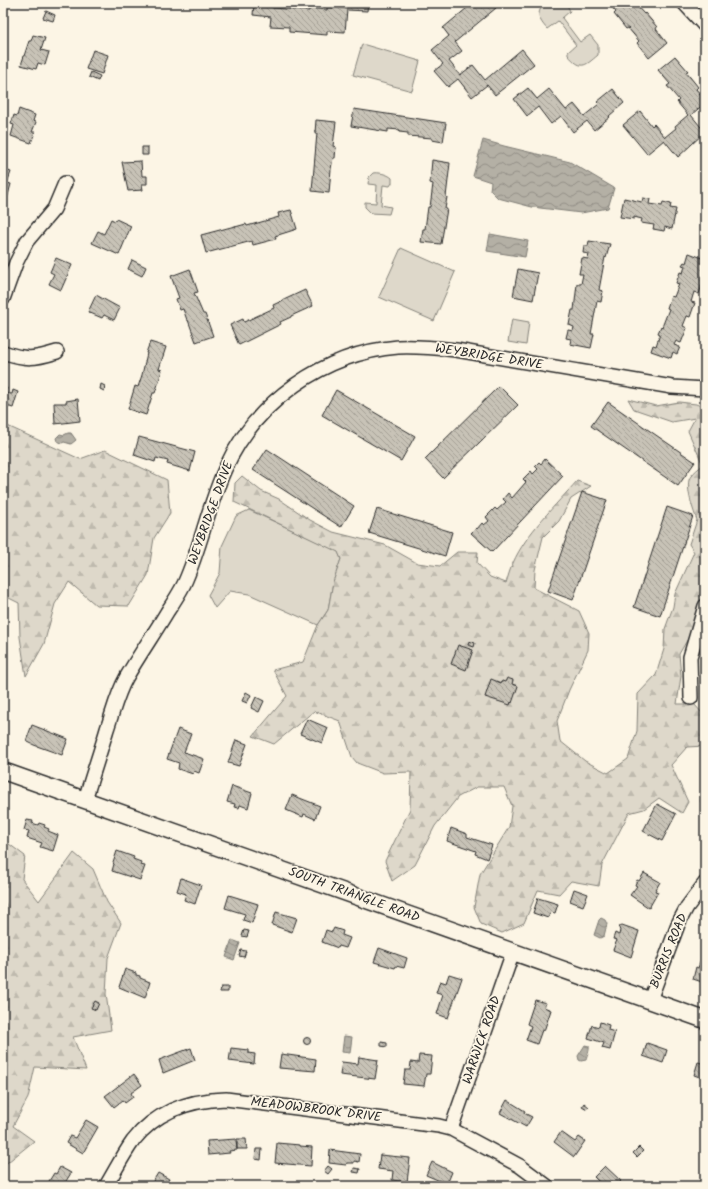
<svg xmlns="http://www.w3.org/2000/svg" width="708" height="1189" font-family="Kalam,sans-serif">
  <defs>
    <pattern id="forest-firs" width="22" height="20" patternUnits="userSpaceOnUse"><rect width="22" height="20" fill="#ded8ca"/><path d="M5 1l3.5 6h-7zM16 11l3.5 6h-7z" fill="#bfbaae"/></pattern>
    <pattern id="water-waves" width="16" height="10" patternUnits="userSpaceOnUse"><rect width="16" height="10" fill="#b4b0a5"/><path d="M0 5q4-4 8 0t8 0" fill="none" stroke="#938f87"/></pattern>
    <pattern id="building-back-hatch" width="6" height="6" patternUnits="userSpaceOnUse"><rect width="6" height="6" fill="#c8c3b7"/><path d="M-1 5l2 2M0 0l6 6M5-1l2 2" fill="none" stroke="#a39f95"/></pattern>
  </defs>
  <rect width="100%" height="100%" fill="#fcf5e5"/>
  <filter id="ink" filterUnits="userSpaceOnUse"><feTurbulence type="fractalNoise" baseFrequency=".025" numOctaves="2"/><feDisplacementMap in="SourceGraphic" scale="8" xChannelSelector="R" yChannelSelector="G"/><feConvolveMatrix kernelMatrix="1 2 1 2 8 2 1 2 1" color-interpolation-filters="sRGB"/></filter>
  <g filter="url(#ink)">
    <!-- green -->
    <path fill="#ded8ca" stroke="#84827a" d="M545,3H566L570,11L562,18L580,42L590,35L598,45V55C584,67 581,70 568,55V52L576,45L558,21L547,29C539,20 535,13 545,3Z
      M362,44L420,61L412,91L353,75Z
      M373,173C378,172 388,174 392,178V183L390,186L383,185L381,205L391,207L389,214L371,213L365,207V202L376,203L377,185L368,184L369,177Z
      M401,248L455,272L434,321L379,297Z
      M512,319L529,322L526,345L508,342Z
      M249,510L338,551L341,559L333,582L328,610L318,625L249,594L230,591L215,608L208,595L220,573L222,546L236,516Z"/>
    <!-- forest -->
    <path fill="url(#forest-firs)" stroke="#84827a" d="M628,399L656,406L679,402L696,404L705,408V592L700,604L696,625L679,654L681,676L677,704H694L703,714L705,707V746L687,747L671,765L688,802L682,813L659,798L644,809L629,813L602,865L599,886L571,881L559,894L538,890L524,923L502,933L481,924L474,907L480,874L509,827L512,806L504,787H477L458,797L435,826L415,865L392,881L385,861L410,809L411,772L383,773L357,763L352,757L340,721L314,711L274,744L253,736L287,696L273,670L303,662L318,625L328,610L333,582L341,559L338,552L234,502L235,483L242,476L261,491L279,499L310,520L333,532L385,545L417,563L440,566L457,552H478L477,563L490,577L506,583C508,577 510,569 513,563C526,533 556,505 577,481L591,486L571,499L559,521L543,537L535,570L534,588L579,611L589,633L588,650L569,690L557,721L560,741L585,761L608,773L628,759L637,731L638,694L656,675L664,649L665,629L673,607L675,594L694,552L689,544L697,520C693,510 684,484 691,476C694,472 699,468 703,465L688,431L695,418L672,422L634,409Z
      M3,424L80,459L105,450L167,480L170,513L154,538L148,575L129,606L96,605L69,582L55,604L44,644L26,676L20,637L19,603L3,595Z
      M5,841L25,856L22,879L39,901L74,853L93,869L107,902L121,923L108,958L106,994L111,1030L73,1037L86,1070L35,1067L28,1098L13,1126L34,1141L3,1166V843Z"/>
    <!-- water -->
    <path fill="url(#water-waves)" stroke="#7d7b74" d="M483,140L504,146L570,162L614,188L608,208L581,213L532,207L498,198L490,190L491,182L473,176Z
      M490,234L528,241L525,257L487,251Z
      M68,433H71L76,440L71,444L64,442L62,443L57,441L56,438L60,434L64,435Z
      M601,918L605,920L607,924L604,936L600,938L594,935L599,920Z
      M232,940L240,943L234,960L226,957Z
      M344,1036L352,1037L350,1053L342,1052Z
      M585,1045L589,1046C590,1050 587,1056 586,1060L581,1061L579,1060L578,1056Z"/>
    <!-- building -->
    <path fill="url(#building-back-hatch)" stroke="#2b2b2b" d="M31,3H43L42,7Z
      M254,3H273V8L309,11V8L327,10V7L346,8L347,3H368L367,11L347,10L345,32L327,31V35L289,32V27L270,26L271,17L253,15Z
      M473,3H493L496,8L455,42L462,51L449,61L460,75L473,65L485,80L522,49L534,64L495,95L487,85L472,97L458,79L448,87L434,71L443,64L432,50L449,36L443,28Z
      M608,3H634L644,14L645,13L657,27L656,29L667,43L649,58L637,43L639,41L628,28L626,29L614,14L616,12Z
      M46,11L55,15L53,21L43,18Z
      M33,35L45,38L41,50L49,52L45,65L38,63L36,69L21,65L29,41H31Z
      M93,50L108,55L102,74L86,69Z
      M675,56L688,71L686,72L698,87L696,89L705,100V103L691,115L705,132L678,157L664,140L647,154L623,125L640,111L652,126L654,124L665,137L676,128L675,126L688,115L677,102L679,100L667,86L670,84L658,70Z
      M91,72L100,76L98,81L89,77Z
      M528,88L537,99L549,89L566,110L574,104L584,116L599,104L597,102L613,89L624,103L609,116L610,117L594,130L587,121L573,132L561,116L551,124L538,107L527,116L514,99Z
      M19,109L35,115L33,121L36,122L32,132H35L31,143L11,136L14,125L11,124L14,115L17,116Z
      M354,109L446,123L443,142L432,140V138L408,136V133L399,132L400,130L388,129V132L351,126Z
      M316,120L336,122L333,146L336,147L335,158H333L331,169L329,193L312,191L317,133H315Z
      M142,147H148V155H142Z
      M432,160L450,163L446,197H447L445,209H447L441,244L421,242L423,229H425L428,207H430L433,184L430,183Z
      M141,161L142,176H147V184H142L143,190L128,191L122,162Z
      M3,169L11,172L7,183L11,184L7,199L3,198Z
      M624,198L642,202L643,198L650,199L649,204L662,206L663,202L671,204L670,208L676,209L672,229L665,227L664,231L653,229L654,225L641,223L642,219L634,217V219L620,217Z
      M291,210L297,229L275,236L276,239L253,245L252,241L206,253L201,235L235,226V227L246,224L247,226L279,217L278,213Z
      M111,219L115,221L116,219L131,226L119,255L92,243L98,231L104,234Z
      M589,241L610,244L606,258L605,257L599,290L603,291L601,302L597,301L591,334H594L591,348L570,344L571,339L566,338L568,330L573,331L574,327L569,325L572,310H574L577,284H581L583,274H579L582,258L588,259L589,254L583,253L584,246H588Z
      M689,253L705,259V276L699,294L694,292L691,302L695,303L690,317L687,316L683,326L687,328L681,343L676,341L674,345L680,347L677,354L673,352L671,358L651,351L653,345L656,346L660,334L658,333L661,326L662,327L669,309L667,308L671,296L674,297L679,284L676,283L680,272L683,273L685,266L682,265L684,262L686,263Z
      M56,258L72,265L61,290L49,284L54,274L50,272Z
      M132,260L146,267L142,276L128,269Z
      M190,269L198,292L194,293L203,314H205L213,336L196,342L188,320H187L183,309L180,310L176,299L179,298L171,276Z
      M518,269L538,273L533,300L513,296Z
      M305,290L313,306L291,316V317L280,322L281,324L239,345L230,325L243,319L244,322L274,308L273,305Z
      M96,295L120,308L114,320L104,315L102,318L88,312Z
      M150,342L166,347L159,369L162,370L159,381L155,393H153L146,415L128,409L135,386L138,387L142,375L147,353H146Z
      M101,384L105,386L104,391L100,389Z
      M499,386L518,405L443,478L425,459Z
      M3,387L7,388L6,393L12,394L13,390L18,392L13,408L3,405Z
      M336,390L415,436L401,461L322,415Z
      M78,399L80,421L55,424L54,403H66V401Z
      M608,402L695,462L678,486L591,426Z
      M139,437L195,452L190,471L167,464L168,461L156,458L155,462L134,455Z
      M267,449L354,506L341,527L253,470Z
      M545,459L563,476L492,552L471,533L476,528L477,529L482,523L484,525L489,521L486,517L495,508L497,510L506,502L503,499L508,493L512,498L526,482L523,479L531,471L533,474L538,469L535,466L539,462L541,464Z
      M582,492L607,500L573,600L548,591Z
      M667,507L693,516L660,616L634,607Z
      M377,509L452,532L445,556L369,533Z
      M469,641L475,643L474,647L468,645Z
      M458,645L473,650L466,670L451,664Z
      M507,678L513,680L512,684L518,686L512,703L511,702L510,705L485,697L491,679L501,683L502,681L505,682Z
      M246,692L251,695L247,703L242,701Z
      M256,697L264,701L259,712L251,708Z
      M307,719L328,728L322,743L300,734Z
      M32,725L68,739L62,755L34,745L26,741Z
      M178,729L191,734L184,752L204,759L199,773L194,771L193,774L178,769L179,763L167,759Z
      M236,740L247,744L239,766L228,763Z
      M702,783L705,784V803L701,802Z
      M232,786L252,793L248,808L240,805L239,808L234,807L235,804L227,802Z
      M292,795L320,806L315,819L304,814L303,817L286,810Z
      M657,804L676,814L662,841L643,831Z
      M27,820L33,821L32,823L38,825L39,823L45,825L44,827L49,829L48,831L58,835L53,851L40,847L42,843L27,838L29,831L24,830Z
      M451,828L467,834V837L492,845L487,859L475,854L476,851L447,841Z
      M117,851L134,857L133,859L141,862L140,865L145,866L140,880L112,871L114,864L113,863Z
      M644,873L660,882L655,891L658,892L649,908L630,895L637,886L635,885L637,880L639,881Z
      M181,878L201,885L195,904L184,900L186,894L177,891Z
      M574,889L588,894L583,906L570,901Z
      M229,895L258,904L252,923L243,920L245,914L225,908Z
      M538,898L558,904L555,913L551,912L548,918L533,913Z
      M276,912L297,918L292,932L272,925Z
      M622,925L639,931L631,957L613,950L617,940L613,939L615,933L619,935L620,930L619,929L620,926Z
      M334,928L343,931L342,935L350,938L346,948L339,946L338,948L322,942L326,930L332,932Z
      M244,930L249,931L247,937L242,936Z
      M379,948L407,958L404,968L396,966L395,968L374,962Z
      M241,950L246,951L244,957L239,956Z
      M705,957V983L693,979L696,967L698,968L701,960L704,961Z
      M125,969L136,973V975L140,976V978L150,982L145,998L119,987Z
      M449,974L462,978L448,1018L437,1014L443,995L436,993L440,981L446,983Z
      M221,987H228V992H220Z
      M535,1000L546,1003L544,1007L551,1010L544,1031L542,1030L537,1044L526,1040L531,1026L527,1024Z
      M95,1001L99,1003L96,1010L91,1008Z
      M600,1022L609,1025L608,1030L615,1032L610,1050L602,1048L604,1043L588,1038L592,1025L599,1027Z
      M303.5 1041a3.5 3.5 0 1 1 7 0a3.5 3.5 0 1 1-7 0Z
      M381,1042L387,1043V1047L381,1046Z
      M647,1043L667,1050L663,1063L643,1056Z
      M191,1048L195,1060L163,1073L159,1060Z
      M231,1048L248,1050V1053L255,1054L254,1064L229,1061Z
      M281,1054L316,1059L315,1071L279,1068Z
      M419,1055L432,1056L430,1074H426L424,1086L403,1084L405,1070H410L411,1062L418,1063Z
      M359,1057L378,1060L375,1079L340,1075L342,1062L358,1064Z
      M698,1062L705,1064V1079L694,1075Z
      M134,1074L142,1085L131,1093L133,1097L125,1103L123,1100L114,1107L105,1096Z
      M507,1100L525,1111L524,1113L532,1117L526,1127L500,1113Z
      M584,1103L589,1107L587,1109L582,1106Z
      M86,1120L98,1127L83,1153L66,1143L70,1136L75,1138Z
      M561,1132L575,1142L579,1137L585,1141L574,1157L554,1142Z
      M236,1139L237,1150L229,1151L230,1153L208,1155L207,1141Z
      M237,1139H246L247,1149H237Z
      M277,1143L300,1145V1146L312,1147L311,1166L275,1163Z
      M639,1147L643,1151L637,1157L633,1153Z
      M256,1149H262L261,1160L255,1159Z
      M330,1150L360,1154L359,1162L354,1161V1163H347L346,1165L329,1163Z
      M380,1155L410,1158L407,1182L392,1180L393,1171L378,1169Z
      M432,1162L452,1172L447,1184L426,1175Z
      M328,1166L332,1169L328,1174L324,1171Z
      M605,1166L621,1181L616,1186H603L594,1177Z
      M60,1167L71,1173L63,1186H46L54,1173L56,1174Z
      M354,1168L360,1169L359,1173L353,1172Z
      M158,1173L169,1179L165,1186H150Z"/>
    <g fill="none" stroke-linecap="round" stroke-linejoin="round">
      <!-- minor casing -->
      <g stroke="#2b2b2b" stroke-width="16">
        <path id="minor" d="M684,3L705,26
          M3,299L16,263L27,241L54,209L65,183
          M3,352C26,360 34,359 57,352
          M691,698L690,657L705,606
          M85,800C92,776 100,753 107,729C113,712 117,694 126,678C139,655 154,634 167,612C173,603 179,594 184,584C201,547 208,506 225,469C255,402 324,353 398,347C418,346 437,348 456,350L672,387L705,389
          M650,1000L679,922L687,907L705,883
          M451,1129L513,952
          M106,1186C115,1171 123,1155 133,1141C156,1111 190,1100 226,1099L439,1126L451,1129L520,1166L547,1186"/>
      </g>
      <!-- tertiary casing -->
      <g stroke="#2b2b2b" stroke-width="19">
        <path id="tertiary" d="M3,771L705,1020"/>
      </g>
      <!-- minor -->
      <use href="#minor" stroke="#fcf5e5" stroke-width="13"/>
      <!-- tertiary -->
      <use href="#tertiary" stroke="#fcf5e5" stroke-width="16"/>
    </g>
  </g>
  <g text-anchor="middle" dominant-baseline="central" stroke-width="3.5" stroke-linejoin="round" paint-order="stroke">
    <!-- street labels -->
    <g font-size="13" fill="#2b2b2b" stroke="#fcf5e5">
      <text transform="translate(489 357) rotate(9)">WEYBRIDGE DRIVE</text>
      <text transform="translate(211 513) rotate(-70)">WEYBRIDGE DRIVE</text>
      <text transform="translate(354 895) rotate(20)">SOUTH TRIANGLE ROAD</text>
      <text transform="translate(669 951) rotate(-68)">BURRIS ROAD</text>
      <text transform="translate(482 1040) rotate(-71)">WARWICK ROAD</text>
      <text transform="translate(316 1110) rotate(7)">MEADOWBROOK DRIVE</text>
    </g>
  </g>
  <!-- margin -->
  <rect width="708" height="1189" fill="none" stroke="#fcf5e5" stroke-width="16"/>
  <rect x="8" y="8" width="692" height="1173" fill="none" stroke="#2b2b2b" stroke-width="1.5" filter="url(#ink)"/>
</svg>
